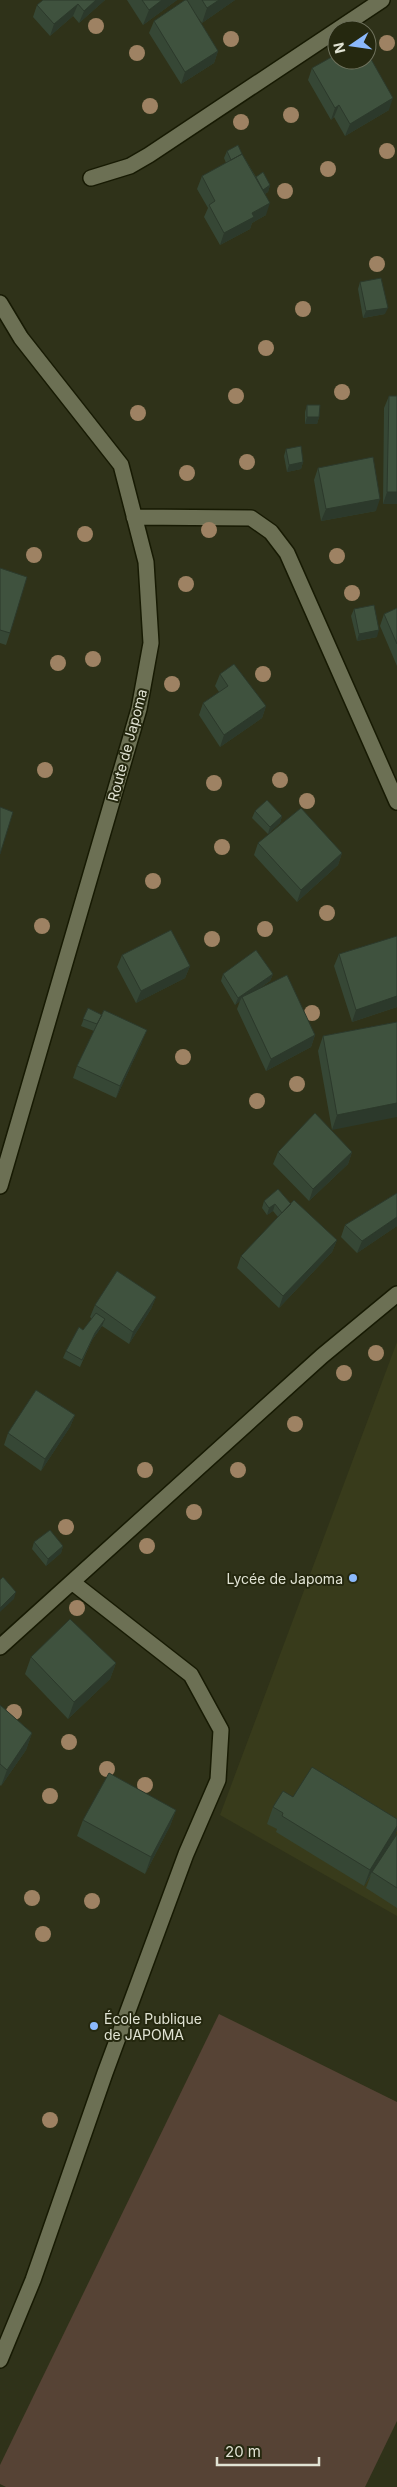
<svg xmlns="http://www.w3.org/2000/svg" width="397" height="2487" font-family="Inter,sans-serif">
  <rect width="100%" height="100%" fill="#2f3219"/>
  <!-- built -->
  <path fill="#383b1b" d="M397,1342V1916L220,1815Z"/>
  <!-- green -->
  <path fill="#564335" d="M219,2014L397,2102V2421L365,2487H6L0,2484V2465Z"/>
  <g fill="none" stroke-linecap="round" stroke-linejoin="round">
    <!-- minor casing -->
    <g stroke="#171a03" stroke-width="18">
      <path id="minor" d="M337,30L382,0
        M91,178L130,166L149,155L337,30
        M0,303L21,338L121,465L146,562L151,643L139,709L0,1186
        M134,517L251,518L271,532L287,553L397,802
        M0,1647L322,1356L397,1294
        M0,2360L33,2280L105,2073L186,1854L218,1780L221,1730L191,1675L72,1582"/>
    </g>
    <!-- minor -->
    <use href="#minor" stroke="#6c7054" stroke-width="15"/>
  </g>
  <!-- trees -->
  <g fill="#9e8263">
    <circle cx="96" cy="26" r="8"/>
    <circle cx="231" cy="39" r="8"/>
    <circle cx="387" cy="43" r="8"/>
    <circle cx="137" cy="53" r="8"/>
    <circle cx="150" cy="106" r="8"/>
    <circle cx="291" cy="115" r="8"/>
    <circle cx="241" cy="122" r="8"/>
    <circle cx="387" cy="151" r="8"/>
    <circle cx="328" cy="169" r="8"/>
    <circle cx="285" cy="191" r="8"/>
    <circle cx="377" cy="264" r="8"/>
    <circle cx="303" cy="309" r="8"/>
    <circle cx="266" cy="348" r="8"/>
    <circle cx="342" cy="392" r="8"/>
    <circle cx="236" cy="396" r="8"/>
    <circle cx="138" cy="413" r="8"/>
    <circle cx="247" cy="462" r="8"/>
    <circle cx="187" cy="473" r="8"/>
    <circle cx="209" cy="530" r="8"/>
    <circle cx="85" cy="534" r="8"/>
    <circle cx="34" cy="555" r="8"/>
    <circle cx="337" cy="556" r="8"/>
    <circle cx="186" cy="584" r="8"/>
    <circle cx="352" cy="593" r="8"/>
    <circle cx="93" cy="659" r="8"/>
    <circle cx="58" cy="663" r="8"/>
    <circle cx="263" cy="674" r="8"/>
    <circle cx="172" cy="684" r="8"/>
    <circle cx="45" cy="770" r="8"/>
    <circle cx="280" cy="780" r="8"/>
    <circle cx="214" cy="783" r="8"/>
    <circle cx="307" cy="801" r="8"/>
    <circle cx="222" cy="847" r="8"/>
    <circle cx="153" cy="881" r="8"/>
    <circle cx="327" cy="913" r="8"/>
    <circle cx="42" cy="926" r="8"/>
    <circle cx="265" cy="929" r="8"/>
    <circle cx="212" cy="939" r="8"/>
    <circle cx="312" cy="1013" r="8"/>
    <circle cx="183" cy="1057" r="8"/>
    <circle cx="297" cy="1084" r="8"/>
    <circle cx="257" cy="1101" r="8"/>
    <circle cx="376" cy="1353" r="8"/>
    <circle cx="344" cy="1373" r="8"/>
    <circle cx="295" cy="1424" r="8"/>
    <circle cx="145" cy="1470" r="8"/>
    <circle cx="238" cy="1470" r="8"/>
    <circle cx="194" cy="1512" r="8"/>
    <circle cx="66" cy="1527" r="8"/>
    <circle cx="147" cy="1546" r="8"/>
    <circle cx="77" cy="1608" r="8"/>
    <circle cx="14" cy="1712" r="8"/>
    <circle cx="69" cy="1742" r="8"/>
    <circle cx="107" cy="1769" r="8"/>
    <circle cx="145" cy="1785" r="8"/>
    <circle cx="50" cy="1796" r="8"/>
    <circle cx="32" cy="1898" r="8"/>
    <circle cx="92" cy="1901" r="8"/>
    <circle cx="43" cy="1934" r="8"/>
    <circle cx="50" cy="2120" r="8"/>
  </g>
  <!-- wall -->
  <path fill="#364735" d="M43,0H105L79,23L73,16L50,36L33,17L37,5Z
    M127,0H177L143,25Z
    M185,0H235L202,23L196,15L218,51L214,63L181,84L149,33L154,21Z
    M312,68L389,110L345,136L334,117L331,120L308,80Z
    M227,151L242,154L256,177L270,185L268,192L265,194L266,215L252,223L250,229L220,245L204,217L208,208L197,189L202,176L226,163L224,158Z
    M360,282L385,314L363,318L358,289Z
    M389,396L397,504H383L384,408Z
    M307,405L319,417L317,424H305V412Z
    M286,449L303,462L301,469L287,472L284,456Z
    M318,468L376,511L321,521L314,480Z
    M0,568L10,633L6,645L0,643Z
    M397,608V666L380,626L384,614Z
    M354,609L377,637L357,641L351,616Z
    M220,674L266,706L262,718L220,747L199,715L203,703L219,692L215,686Z
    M255,811L282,816L280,823L268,834L252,818Z
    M258,843L342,853L338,865L297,902L254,855Z
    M339,954L397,1007L352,1022L334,966Z
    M122,955L190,966L185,978L136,1003L117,967Z
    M223,974H273L270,981L260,988L315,1035L311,1047L266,1071L237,1009L240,1001L235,1005L221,981Z
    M88,1008L142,1042L116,1098L73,1078L77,1066L94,1031L81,1026Z
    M397,1022L332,1130L318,1051L323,1036Z
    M278,1152H352L348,1164L309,1201L273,1164Z
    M397,1193V1226L357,1253L341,1237L345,1225Z
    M264,1201L291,1204L337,1240L332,1252L279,1308L237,1268L241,1256L278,1217L273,1211L267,1215L262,1208Z
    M156,1297L151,1309L129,1344L102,1326L92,1340L80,1367L63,1358L66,1351L92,1319L90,1317L95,1305Z
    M75,1415L70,1427L41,1471L4,1445L8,1433Z
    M34,1542L63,1546L61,1553L46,1566L32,1549Z
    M31,1657L116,1663L110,1679L68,1719L25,1674Z
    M0,1705L32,1733L26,1750L1,1786L0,1785Z
    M293,1797L397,1819V1830L394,1838L397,1834V1908L366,1888L371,1875L364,1886L276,1832L277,1829L267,1824L273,1807Z
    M176,1810L170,1826L145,1874L77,1836L83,1820Z"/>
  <!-- shaded-wall -->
  <path fill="#2c392b" d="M96,0H105L79,23L84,11Z
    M162,0H177L143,25L149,10Z
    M219,0H235L202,23L207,8Z
    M78,4L73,16L50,36L54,24Z
    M218,51L214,63L181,84L185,72Z
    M393,98L389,110L345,136L350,124Z
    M339,105L334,117L331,120L335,108Z
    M270,185L268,192L257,199L259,192Z
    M270,203L266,215L252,223L250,229L220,245L224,233L252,213Z
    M388,308L385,314L363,318L366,311Z
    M307,417H319L317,424H305Z
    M303,462L301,469L287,472L289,465Z
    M387,492H397V504H383Z
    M380,499L376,511L321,521L326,509Z
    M379,630L377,637L357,641L359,634Z
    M266,706L262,718L220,747L224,735Z
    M282,816L280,823L268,834L270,827Z
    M342,853L338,865L297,902L301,890Z
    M190,966L185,978L136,1003L141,991Z
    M273,974L270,981L243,999L242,997L240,1001L235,1005L238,998Z
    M397,996V1007L352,1022L356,1010Z
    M147,1030L142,1042L116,1098L120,1086Z
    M315,1035L311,1047L266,1071L271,1059Z
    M397,1103V1117L332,1130L337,1115Z
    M352,1152L348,1164L309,1201L313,1189Z
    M275,1204L273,1211L267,1215L269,1208Z
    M397,1217V1226L357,1253L362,1241Z
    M337,1240L332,1252L279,1308L283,1296Z
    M156,1297L151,1309L129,1344L133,1332Z
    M105,1319L102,1326L92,1340L80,1367L95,1333Z
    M75,1415L70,1427L41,1471L45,1459Z
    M63,1546L61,1553L46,1566L48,1559Z
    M16,1592L14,1599L0,1612V1608Z
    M116,1663L110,1679L68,1719L74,1702Z
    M32,1733L26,1750L1,1786L7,1770Z
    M176,1810L170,1826L145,1874L151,1857Z
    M397,1826V1830L394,1838L372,1872L364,1886L370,1870Z"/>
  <!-- building -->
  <path fill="#3f523e" stroke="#2c392b" d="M43,0H96L84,11L78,4L54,24L37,5Z
    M142,0H162L149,10Z
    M185,0H187L218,51L185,72L154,21Z
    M202,0H219L207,8Z
    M367,52L393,98L350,124L339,105L335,108L312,68L337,54V60H367Z
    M238,145L242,154L231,160L227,151Z
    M242,154L270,203L252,213L254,217L224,233L209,205L215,201L202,176Z
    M263,172L270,185L263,190L256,177Z
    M381,278L388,308L366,311L360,282Z
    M389,396H397V492H387Z
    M307,405H320L319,417H307Z
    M301,446L303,462L289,465L286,449Z
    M373,457L380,499L326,509L318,468Z
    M0,568L27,577L10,633L0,630Z
    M374,605L379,630L359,634L354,609Z
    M397,608V644L384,614Z
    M234,664L266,706L224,735L203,703L228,686L220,674Z
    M267,800L282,816L270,827L255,811Z
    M0,807L13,812L0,854Z
    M301,808L342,853L301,890L258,843Z
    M171,930L190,966L141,991L122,955Z
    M397,936V996L356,1010L339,954Z
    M256,950L273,974L238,998L223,974Z
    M287,975L315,1035L271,1059L242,997Z
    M88,1008L102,1015L97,1024L83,1019Z
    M104,1010L147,1030L120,1086L77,1066Z
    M397,1022V1103L337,1115L323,1036Z
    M315,1113L352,1152L313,1189L278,1152Z
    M278,1189L291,1204L282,1213L275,1204L269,1208L264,1201Z
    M397,1193V1217L362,1241L345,1225Z
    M294,1200L337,1240L283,1296L241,1256Z
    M117,1271L156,1297L133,1332L95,1305Z
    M96,1313L105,1319L95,1333L82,1360L66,1351L79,1327L83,1330Z
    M36,1390L75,1415L45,1459L8,1433Z
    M50,1530L63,1546L48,1559L34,1542Z
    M3,1577L16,1592L0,1608V1580Z
    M70,1619L116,1663L74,1702L31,1657Z
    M0,1705L32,1733L7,1770L0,1764Z
    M312,1767L397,1819V1826L370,1870L282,1816L283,1813L273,1807L283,1791L293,1797Z
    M109,1773L176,1810L151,1857L83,1820Z
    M397,1834V1888L372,1872Z"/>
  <!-- markers -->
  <g fill="#8bb9fc" stroke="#25280f" stroke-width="2">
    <circle cx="353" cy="1578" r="5"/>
    <circle cx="94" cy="2026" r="5"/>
  </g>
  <g text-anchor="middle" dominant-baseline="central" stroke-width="4" stroke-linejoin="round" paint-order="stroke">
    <!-- street labels -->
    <g font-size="14" fill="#e1e3d4" stroke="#25280f">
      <text transform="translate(127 745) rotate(-75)">Route de Japoma</text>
    </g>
    <!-- poi labels -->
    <g font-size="14" fill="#e1e3d4" stroke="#25280f" text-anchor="end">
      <text x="343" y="1578">Lycée de Japoma</text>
      <text x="104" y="2018" text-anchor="start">École Publique<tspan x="104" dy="16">de JAPOMA</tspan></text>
    </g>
  </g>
  <!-- north arrow -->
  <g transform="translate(352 45) rotate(257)"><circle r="24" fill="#25280f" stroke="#70735e"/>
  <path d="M0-4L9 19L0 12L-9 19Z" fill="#8bb9fc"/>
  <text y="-8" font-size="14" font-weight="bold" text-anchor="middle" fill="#e1e3d4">N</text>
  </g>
  <!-- scale -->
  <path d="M217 2457v8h102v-8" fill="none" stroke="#e1e3d4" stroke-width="2.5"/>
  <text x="225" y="2457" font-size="15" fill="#e1e3d4" stroke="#25280f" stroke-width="4" paint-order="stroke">20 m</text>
</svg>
